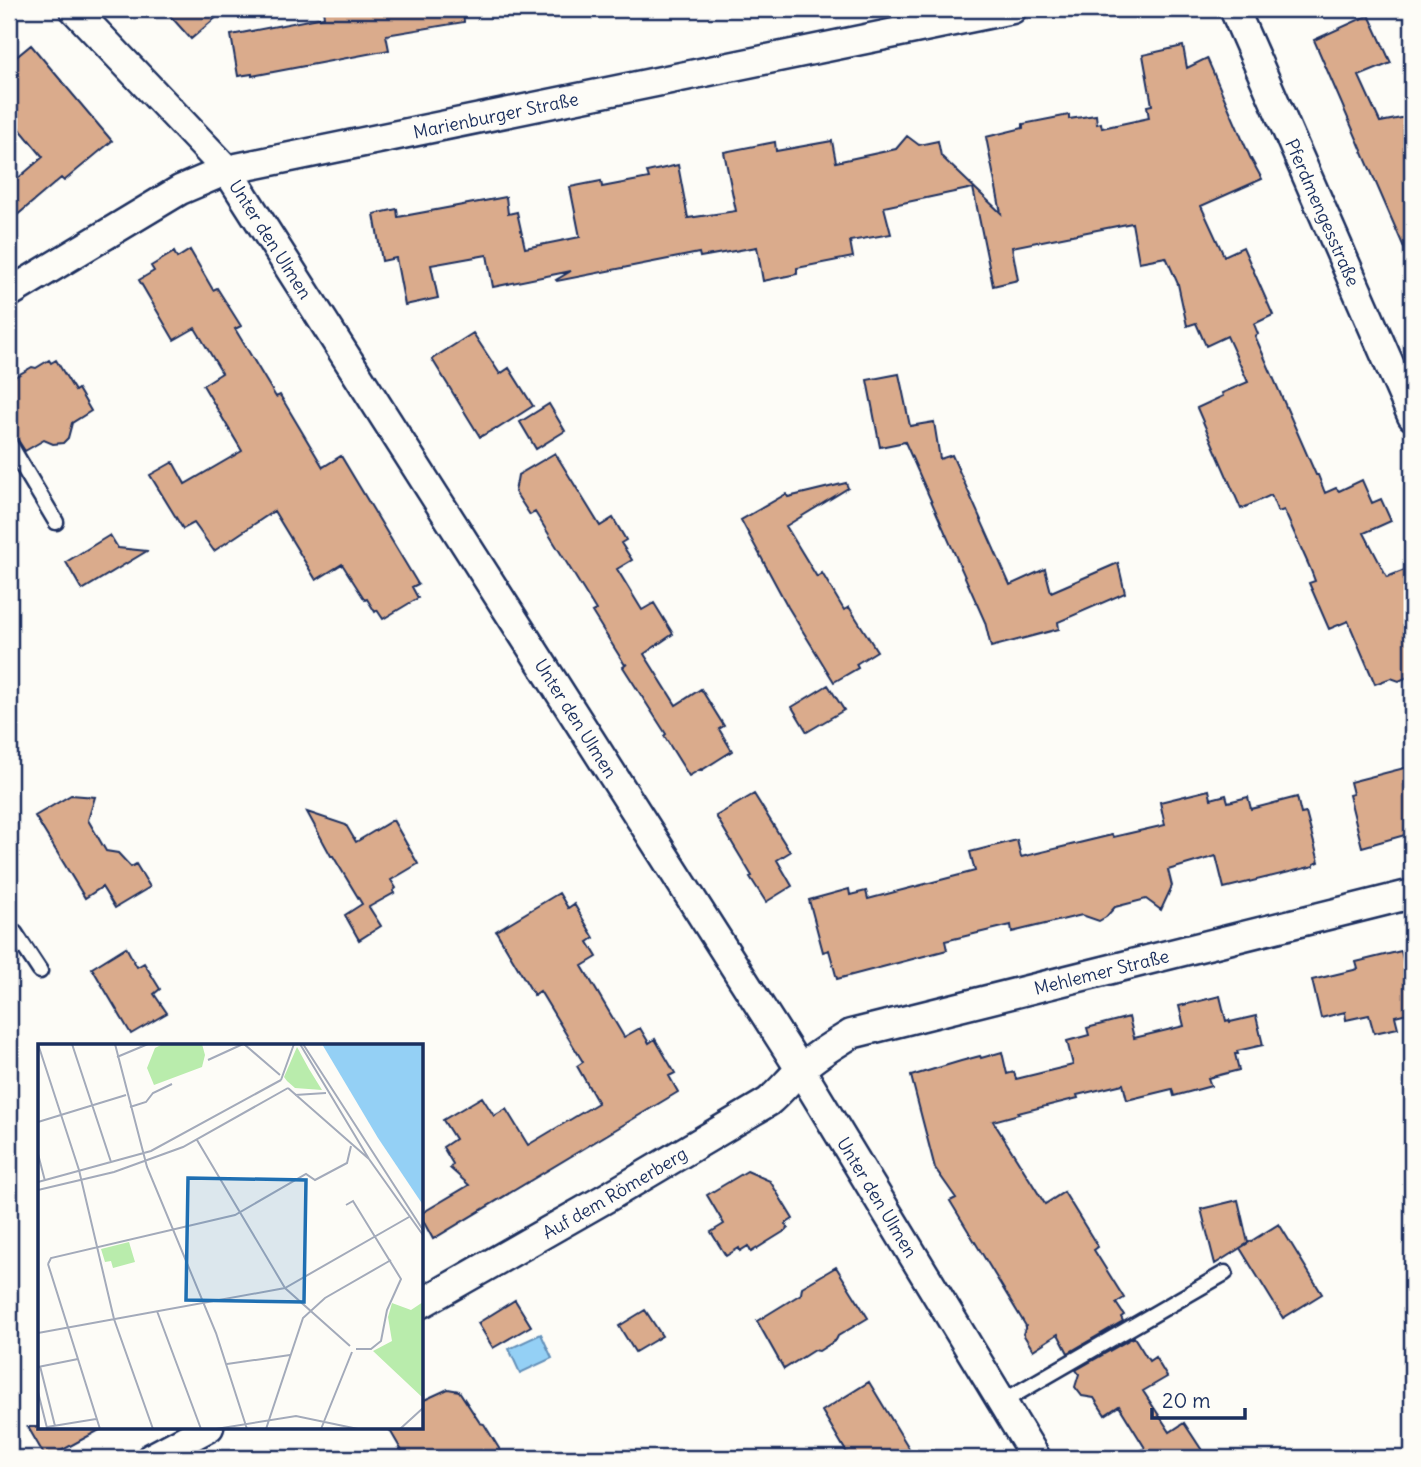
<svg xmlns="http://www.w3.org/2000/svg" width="1421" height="1467" font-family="Delius,sans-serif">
  <rect width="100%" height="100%" fill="#fdfcf7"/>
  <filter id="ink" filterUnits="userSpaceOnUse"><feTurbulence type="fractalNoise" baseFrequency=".0143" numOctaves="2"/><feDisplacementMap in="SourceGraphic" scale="14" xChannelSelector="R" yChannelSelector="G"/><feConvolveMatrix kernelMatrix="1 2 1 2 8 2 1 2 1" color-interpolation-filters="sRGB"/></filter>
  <g filter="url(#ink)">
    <!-- water -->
    <path fill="#94d0f5" stroke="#6490b9" stroke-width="2" d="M541,1334L552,1358L520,1373L509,1349Z"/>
    <!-- building -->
    <path fill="#daab8c" stroke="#1b2f5e" stroke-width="2" d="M164,9H226L191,39Z
      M323,9H463L464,22L386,35L389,50L252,76V74L238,76L231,35L324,17Z
      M1369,15L1391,63L1359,76L1380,122L1412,116V266L1314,40Z
      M31,45L112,141L64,181L61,178L9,222V186L43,157L9,116V63Z
      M1183,46L1187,68L1207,58L1250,157L1262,179L1201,206L1224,256L1243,247L1273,315L1254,324L1258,334L1255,336L1316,475H1318L1325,493L1336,488L1339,491L1362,480L1372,503L1381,499L1391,521L1364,533L1387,577L1412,567V675L1399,681L1391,678L1375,684L1348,621L1329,629L1309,583L1315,581L1310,568L1284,510L1278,512L1271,495L1241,509L1197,408L1223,396L1222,393L1248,382L1227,336L1206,346L1196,323L1187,326L1178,284L1166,257L1139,262L1132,223L1012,247L1018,280L993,286L973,188L884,207L891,234L850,241L853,257L797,268V274L763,281L757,247L700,257L699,253L557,281L556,280L571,271L493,287L487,255L431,265L438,298L405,305L396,258L382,261L374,214L397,209L398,217L506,197L508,214L517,212L525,248L580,237L570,187L601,181L602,187L649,178L647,172L678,165L688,218L736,211L724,152L775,142L776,151L832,141L836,162L896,149L907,136L919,145L938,141L941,156L1001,213L986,137L1023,128V124L1069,115V119L1096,115L1097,124L1101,123L1102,128L1149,118L1147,106L1152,105L1143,55Z
      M190,250L213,290L217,288L241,326L235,329L276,397L280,395L323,467L341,456L418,584L412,587L418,598L383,619L377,610L375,612L367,599L365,600L342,564L316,580L274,511L214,551L194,523L183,529L150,475L173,462L185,484L242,451L203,385L222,373L195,328L174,340L139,280L154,271L151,266L174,252L177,258Z
      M473,333L500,374L509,368L533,406L497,429L496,428L480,437L432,359Z
      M49,360L51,363L56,360L75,391L78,389L91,411L72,423L68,438L63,443L53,444L44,440L25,451L9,426V385L12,383L13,378L32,367L36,368Z
      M899,374L910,426L934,422L940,459L952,455L1010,585L1045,569L1051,592L1118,563L1125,593L1058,622L1059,629L991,647L985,622L905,442L880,447L867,380Z
      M549,404L565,431L536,449L520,422Z
      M555,453L600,526L613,518L626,540L621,543L632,560L617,569L642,610L654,603L673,634L644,654L676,705L701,689L724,726L719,729L732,751L702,770L701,769L689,776L664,736L666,734L623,667L627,664L625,665L592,612L596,610L535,512L530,515L515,492L518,475Z
      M846,483L848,488L786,526L817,577L822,573L844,610L849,607L877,651L856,664L858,668L834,682L788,607L741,520L786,494L788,497Z
      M110,535L118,548L147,551L82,590L66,562Z
      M828,685L844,710L807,732L792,707Z
      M1412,766V833L1362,847L1349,795L1353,794L1350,782Z
      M1209,790L1211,799L1226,795L1228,802L1248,797L1251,809L1297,797L1301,814L1306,813L1319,862L1314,864V866L1224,888L1216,856L1168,870L1172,886L1161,910L1146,899L1115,907L1106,917L1099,921L1082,915L1012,932L1011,925L945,941L947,950L837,979L829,950L823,952L809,900L849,889L850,895L866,891L868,899L975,871L970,852L1017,840L1021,857L1112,835L1113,837L1165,825L1160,802Z
      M754,794L790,852L777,860L792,886L766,902L750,877L752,876L716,816Z
      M71,795L95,797L88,820L106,851L118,853L131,867L136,864L150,887L115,908L102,887L85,898L35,816Z
      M307,812L346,825L356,842L393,820L418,864L391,880L396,888L393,891L394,893L369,907L381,926L359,940L345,915L362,904L333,856H331Z
      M559,893L568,908L574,904L594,938L588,942L597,957L582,966L624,1037L640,1028L649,1043L655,1039L675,1073L669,1076L678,1092L433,1239L422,1219V1213L469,1185L450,1168L453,1164L443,1147L455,1139L443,1120L482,1097L494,1116L506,1109L528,1145L598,1103L577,1066L583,1062L540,991L534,995L496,931Z
      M126,947L137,967L144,963L160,989L154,994L167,1013L131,1034L92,968Z
      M1401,951L1412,995V1012L1395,1016L1398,1028L1374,1033L1369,1015L1346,1020L1345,1012L1321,1018L1312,980L1358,969L1356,962Z
      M1220,996L1226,1021L1229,1020L1230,1022L1256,1016L1263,1045L1237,1051L1238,1054H1235L1239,1070L1208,1078L1211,1086L1174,1096L1172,1089L1127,1100L1123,1084L1077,1095L1078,1098L1018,1113L1019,1114L993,1121L1045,1204L1064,1192L1098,1247L1094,1250L1124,1298L1116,1303L1124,1315L1121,1317L1123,1321L1068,1353L1058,1334L1033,1350L1023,1334L1026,1326L950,1201L956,1198L935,1168L911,1076L961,1061L980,1056L981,1058L1002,1052L1007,1074L1014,1072L1016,1079L1073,1065L1067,1041L1089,1035L1087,1028L1129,1017L1134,1038L1184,1026L1179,1006Z
      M747,1171L770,1181L793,1219L785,1224L788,1229L751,1252L748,1246L740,1251L739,1248L726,1256L711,1232L724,1224L707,1195Z
      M1238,1200L1248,1243L1215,1264L1201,1209Z
      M1279,1224L1322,1294L1283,1318L1240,1248Z
      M836,1267L868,1318L838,1336L836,1340L819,1351L814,1350L784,1369L757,1321L801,1294L802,1287Z
      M515,1300L531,1326L493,1348L478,1323Z
      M645,1310L662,1336L635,1352L619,1326Z
      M1134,1337L1149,1361L1155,1357L1167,1377L1143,1391L1170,1432L1184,1423L1207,1458H1128L1145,1448L1119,1406L1105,1415L1094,1398L1082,1396L1075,1387L1079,1374L1076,1370Z
      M869,1382L901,1435L915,1458H850L822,1411Z
      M448,1389L459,1391L480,1423L484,1424L505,1458H406L388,1427H422V1401Z
      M28,1427H105L48,1458H46Z"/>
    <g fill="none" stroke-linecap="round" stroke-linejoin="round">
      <!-- service casing -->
      <g stroke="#1b2f5e" stroke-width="19">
        <path id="service" d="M9,443L56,522
          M9,930L15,933L40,971
          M1002,1402L1225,1273"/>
      </g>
      <!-- minor casing -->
      <g stroke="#1b2f5e" stroke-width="33">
        <g id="minor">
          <path id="s1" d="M74,9L227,170L800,1069L1036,1458"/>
          <path id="s2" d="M1234,9L1412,416"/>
          <path id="s3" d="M9,293L180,190L227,170L1012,9"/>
          <path id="s4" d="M422,1303L608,1197L768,1102C780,1092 789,1080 800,1070C815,1055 834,1045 851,1034L1412,894"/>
          <path d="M151,1458L209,1427"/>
        </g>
      </g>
      <!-- service -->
      <use href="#service" stroke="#fdfcf7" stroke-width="14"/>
      <!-- minor -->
      <use href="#minor" stroke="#fdfcf7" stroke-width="28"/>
    </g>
  </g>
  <g text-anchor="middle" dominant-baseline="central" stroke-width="5" stroke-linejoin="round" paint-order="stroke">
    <!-- street labels -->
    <g font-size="18" fill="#1b2f5e" stroke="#fdfcf7">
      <text stroke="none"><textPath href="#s3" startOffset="525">Marienburger Straße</textPath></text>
      <text stroke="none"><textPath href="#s2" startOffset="222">Pferdmengesstraße</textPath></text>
      <text stroke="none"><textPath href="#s1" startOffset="304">Unter den Ulmen</textPath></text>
      <text stroke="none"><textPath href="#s1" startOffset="872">Unter den Ulmen</textPath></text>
      <text stroke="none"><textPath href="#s4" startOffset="766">Mehlemer Straße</textPath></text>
      <text stroke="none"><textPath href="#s4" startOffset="222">Auf dem Römerberg</textPath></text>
      <text stroke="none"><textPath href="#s1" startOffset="1438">Unter den Ulmen</textPath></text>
    </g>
  </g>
  <!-- overview -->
  <g transform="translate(38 1044)">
    <rect width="385" height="385" fill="#fdfcf7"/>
    <path d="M125,0H164L167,11L164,23L116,41L109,24L117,4ZM259,3L271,25L284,46L257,44L249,37L246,33ZM91,198L97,218L75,224L73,217L67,218L63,205ZM385,258V354L335,307L354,297L350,273L354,259L373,266Z" fill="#b9ecac"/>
    <path d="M284,0H385V161L340,94Z" fill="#94d0f5"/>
    <path fill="none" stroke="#a3aaba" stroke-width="2" d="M0,0L41,126L76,275L115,385M34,0L73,118M77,0L109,123L178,289L209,385M206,0L242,31M262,0L331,115L385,191M265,0L385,186M79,13L110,0M170,16L205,0M243,36L256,0M250,44L331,115M257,51L288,49M92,63L108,58L115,49L134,40M0,78L88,51M159,96L247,244L312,302M0,110L7,137M0,138L113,107L243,36M0,146L76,128L145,103L250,44M308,161L315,157L363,235L349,266L343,297L333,305H318M10,220L13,214L197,171L268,130L277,136L309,119L313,102M10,220L62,385M119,267L163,385M0,289L247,244L371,173M189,320L252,311M2,322L17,382M0,323L40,315M0,348L9,384M9,383L58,375M178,385L258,372L320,385M228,385L265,274L287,254L353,216M283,385L314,308M362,385L385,364"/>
    <path fill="#1f6fb2" fill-opacity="0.15" stroke="#1f6fb2" stroke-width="3.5" d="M150,134L268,136L266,258L148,256Z"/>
    <rect width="385" height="385" fill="none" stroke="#1b2f5e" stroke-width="3.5"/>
  </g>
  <!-- margin -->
  <rect width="1421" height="1467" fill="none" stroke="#fdfcf7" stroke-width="35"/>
  <rect x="18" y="18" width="1386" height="1432" fill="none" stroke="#1b2f5e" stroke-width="2.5" filter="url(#ink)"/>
  <!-- scale -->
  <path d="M1152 1408v10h93v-10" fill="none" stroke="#1b2f5e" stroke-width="3.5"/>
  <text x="1162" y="1408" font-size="21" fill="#1b2f5e" stroke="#fdfcf7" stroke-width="5" paint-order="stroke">20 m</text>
</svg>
